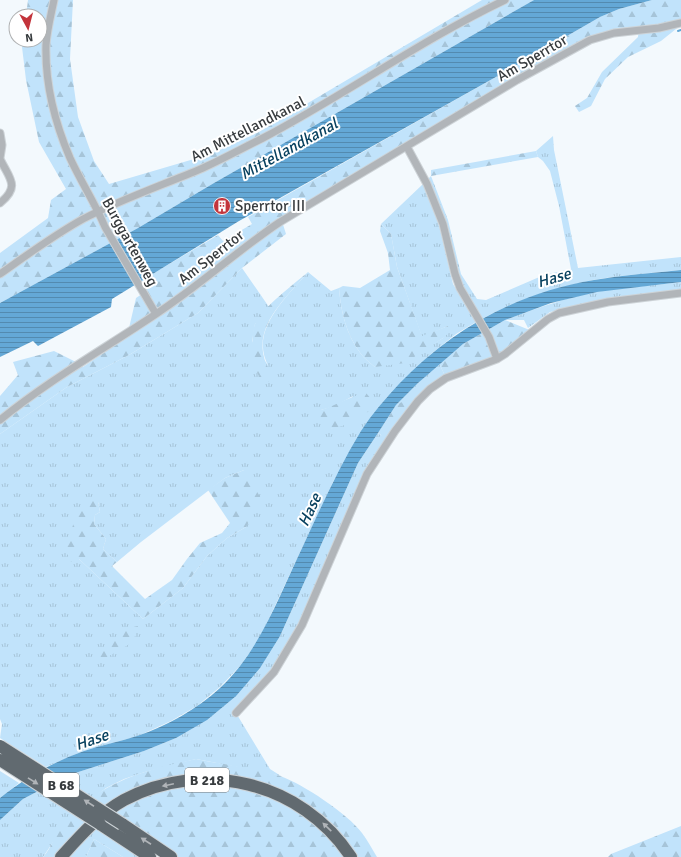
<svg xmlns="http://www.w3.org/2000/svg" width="681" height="857" font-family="Signika,sans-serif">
  <defs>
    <pattern id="grass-tufts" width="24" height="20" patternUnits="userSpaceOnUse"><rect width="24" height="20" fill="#c1e3fb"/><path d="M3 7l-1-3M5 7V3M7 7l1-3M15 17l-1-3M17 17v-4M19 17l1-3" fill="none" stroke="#a6c4d8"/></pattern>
    <pattern id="forest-firs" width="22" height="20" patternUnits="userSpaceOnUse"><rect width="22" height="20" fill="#c1e3fb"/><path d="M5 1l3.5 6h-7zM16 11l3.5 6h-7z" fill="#a6c4d8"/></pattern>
    <pattern id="water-rules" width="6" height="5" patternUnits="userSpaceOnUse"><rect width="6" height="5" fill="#64a8d6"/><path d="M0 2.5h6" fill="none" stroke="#538aaf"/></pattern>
  </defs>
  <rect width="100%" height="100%" fill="#f3f9fd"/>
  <!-- grass -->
  <path fill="url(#grass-tufts)" fill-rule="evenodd" d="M553,136L554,150L578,268L681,257V270C652,273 622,275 593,280C554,288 516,300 482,319L458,279L427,180L431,176L448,220L461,274L477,299L486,300L544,275L571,269L559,206L550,171L543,161L538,157L536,151Z
    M423,184L439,225L453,284L476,322L456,334L431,354L387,397L362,430L333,482L259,640L240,666L220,687L197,706L171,721L138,736L83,751L46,767L0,738L2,724L0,719V434L67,387L129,355L198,313L242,268L269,307L255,324L252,341L269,367C248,331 286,298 308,272L331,291L339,288C341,312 346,334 361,354C364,358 370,363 375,367L428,347L443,338L448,326L422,337L397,267L391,234L381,224ZM353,396L332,429L321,410L335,406ZM244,470L246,527L227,538L207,556L183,588L143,619L79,559L98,502L100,512L95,515L94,524L106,539L103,549L117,562L141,542L225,478Z
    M681,282V291L603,301L550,312L528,328L524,320H505C535,309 564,298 596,292C624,287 653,286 681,282Z
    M439,363L446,378L418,401L396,405L418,383Z
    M378,433L388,441L367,474L302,625L274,672L236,713L270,769L281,776L248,769L196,759L145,772L124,779L106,788L72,814L43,857H0V820L23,799L69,775L144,751L176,738L280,636L358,463Z
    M0,771L19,783L0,798Z
    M96,820L150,857H123L94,839L86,857H61Z"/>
  <!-- forest -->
  <path fill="url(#forest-firs)" d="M28,0H73L70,59L78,117L94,161L109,184L211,154L259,132L482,0H534L214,183L138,228L0,303V253L48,218L51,200L66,189L39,142L26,80L22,47L23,40H40V16H26Z
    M652,0H681V25L661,41L628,57L605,79L591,106L579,112L575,106L587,98L602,72L638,37L639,27L616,29L578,42L281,218L286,234L242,268L198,313L129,355L67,387L0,434V396L18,375L13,362L54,351L76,362L83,367L131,334L129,328L136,298L145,292L139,282L218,235L223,241L252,224L248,217L503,73L600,17L619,9Z
    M536,151L538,157L431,176V170Z
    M381,224L391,234L397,267L422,336L448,326L451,331L443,338L405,363L375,367C370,363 364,358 361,354C346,334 341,312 339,288L343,286L360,288L390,270L388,253L380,231Z
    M308,272C289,295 255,323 264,357C265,364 270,371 273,377L268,382L263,383C256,373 253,363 253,351C252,343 252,332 255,324C264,306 293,285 308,272Z
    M505,320L532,331L505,354L446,378L439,363L463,344Z
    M366,393L372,400L371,410L348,424L332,429L319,421L321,410C337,405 350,396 366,393Z
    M412,397L418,401L388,441L382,440L381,435L378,433L396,405Z
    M244,470L262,500L246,527L227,538L207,556L183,588L143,619L79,559L71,562L65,549L76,516L90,498L98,502L100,512L95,515L94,524L106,539L103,549L117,562L112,566L145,599L172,580L187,559L200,543L222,533L230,523L208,490L225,478Z
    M138,626L133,642L104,659L97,658L103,648L129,628Z
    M196,759C224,765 253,767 280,776C303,784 348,814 362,833C368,841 372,849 377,857H171L105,813L61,857H43C52,848 55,833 63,823C100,782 144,770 196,759Z
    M681,826V857H608L611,854Z
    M94,839L123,857H86Z"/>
  <!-- water -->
  <path fill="url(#water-rules)" d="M534,0H652L619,9L600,17L503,73L239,221L112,299L111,307L38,346L33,341L0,357V303L138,228L214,183Z
    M681,270V282L597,292L551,303L505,320L463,344L418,383L396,405L378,433L358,463L280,636L260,668L236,696L207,720L176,738L144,751L69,775L23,799L0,820V798C25,778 53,762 84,751C101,745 119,742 137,736C167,726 197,709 220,688C260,651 280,594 303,546C321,507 339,467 361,431C372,414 385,399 399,384C453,328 517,293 594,280C623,275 652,273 681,270Z"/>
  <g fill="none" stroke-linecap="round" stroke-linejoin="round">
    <!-- stream -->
    <path stroke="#64a8d6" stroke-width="2" d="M678,31L681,30"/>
    <!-- street casing -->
    <g stroke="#cdd3d7" stroke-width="9">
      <path id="street" d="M54,0C51,15 47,30 46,45C45,85 55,123 70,158C81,182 95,203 105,227L156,314
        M0,133L2,145L0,158
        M407,147L427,184L443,224L455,274L460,288L489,337L497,359
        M0,159C9,178 21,186 0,203
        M0,274C27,255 54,235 83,219C122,199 163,185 203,168C223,159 243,148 263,138C345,95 421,40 505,0
        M0,420C49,380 104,349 156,314C199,286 237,251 280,222L517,80L590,40L614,33L659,28L681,23
        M236,713L274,672L302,625L367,474L395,431L418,401L430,389L446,378L497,359L505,354L548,319L559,313L608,302L681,293"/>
    </g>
    <!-- highway casing -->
    <g stroke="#cdd3d7" stroke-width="14">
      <path id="highway" d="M100,824L150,857
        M122,824L171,857
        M61,857C80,836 99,814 124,800C203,758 302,782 351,857"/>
    </g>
    <!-- street -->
    <use href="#street" stroke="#b1b5b9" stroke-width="7"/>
    <!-- highway -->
    <use href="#highway" stroke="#616a70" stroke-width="12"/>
    <!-- highway-bridge casing -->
    <g stroke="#cdd3d7" stroke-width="14" stroke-linecap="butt">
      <path id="highway-bridge" d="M0,746L122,824
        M0,760L100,824"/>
    </g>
    <!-- highway-bridge -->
    <use href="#highway-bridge" stroke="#616a70" stroke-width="12"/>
  </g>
  <!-- one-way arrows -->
  <defs><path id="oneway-solid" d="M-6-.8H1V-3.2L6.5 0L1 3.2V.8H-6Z"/></defs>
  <g fill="#b0b4b8">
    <use href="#oneway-solid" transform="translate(33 781) rotate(32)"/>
    <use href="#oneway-solid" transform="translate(168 785) rotate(168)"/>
    <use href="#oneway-solid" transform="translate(89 803) rotate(-147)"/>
    <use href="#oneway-solid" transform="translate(327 827) rotate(-136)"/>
    <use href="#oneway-solid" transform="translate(146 841) rotate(-147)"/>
  </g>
  <!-- icons -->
  <defs>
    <g id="building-disc" transform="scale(0.9)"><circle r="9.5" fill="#c3343b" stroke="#fff"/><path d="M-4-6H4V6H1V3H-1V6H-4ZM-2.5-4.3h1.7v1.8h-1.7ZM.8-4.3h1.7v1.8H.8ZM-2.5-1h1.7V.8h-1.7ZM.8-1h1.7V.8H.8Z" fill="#fff"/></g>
  </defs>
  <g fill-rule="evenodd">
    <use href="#building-disc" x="222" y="206"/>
  </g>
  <g text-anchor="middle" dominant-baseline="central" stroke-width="4" stroke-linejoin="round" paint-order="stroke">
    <!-- shield labels -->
    <g fill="#fff" stroke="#737678" stroke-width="1">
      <rect x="185" y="768" width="44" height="24" rx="3"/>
      <rect x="43" y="773" width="36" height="24" rx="3"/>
    </g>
    <g font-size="14" font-weight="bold" fill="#373b3e">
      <text x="207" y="780">B 218</text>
      <text x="61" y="785">B 68</text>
    </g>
    <!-- street labels -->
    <g font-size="15" fill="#373b3e" stroke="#fff">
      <text transform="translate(532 58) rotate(-30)">Am Sperrtor</text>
      <text transform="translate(248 129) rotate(-27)">Am Mittellandkanal</text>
      <text transform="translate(130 242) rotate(61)">Burggartenweg</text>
      <text transform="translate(211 257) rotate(-38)">Am Sperrtor</text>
    </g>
    <!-- poi labels -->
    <g font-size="15" fill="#373b3e" stroke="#fff" text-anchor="start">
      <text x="235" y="206">Sperrtor III</text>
    </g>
    <!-- water labels -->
    <g font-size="16" font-style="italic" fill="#08415f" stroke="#fff">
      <text transform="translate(289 149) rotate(-29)">Mittellandkanal</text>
      <text transform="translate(554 278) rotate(-16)">Hase</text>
      <text transform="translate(310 510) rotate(-65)">Hase</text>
      <text transform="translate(92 740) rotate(-19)">Hase</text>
    </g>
  </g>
  <!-- north arrow -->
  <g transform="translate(28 28) rotate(173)"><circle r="19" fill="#ffffff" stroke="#afb1b2"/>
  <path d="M0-3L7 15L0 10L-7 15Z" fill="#c3343b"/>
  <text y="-6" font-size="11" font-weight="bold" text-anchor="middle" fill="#373b3e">N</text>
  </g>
</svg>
